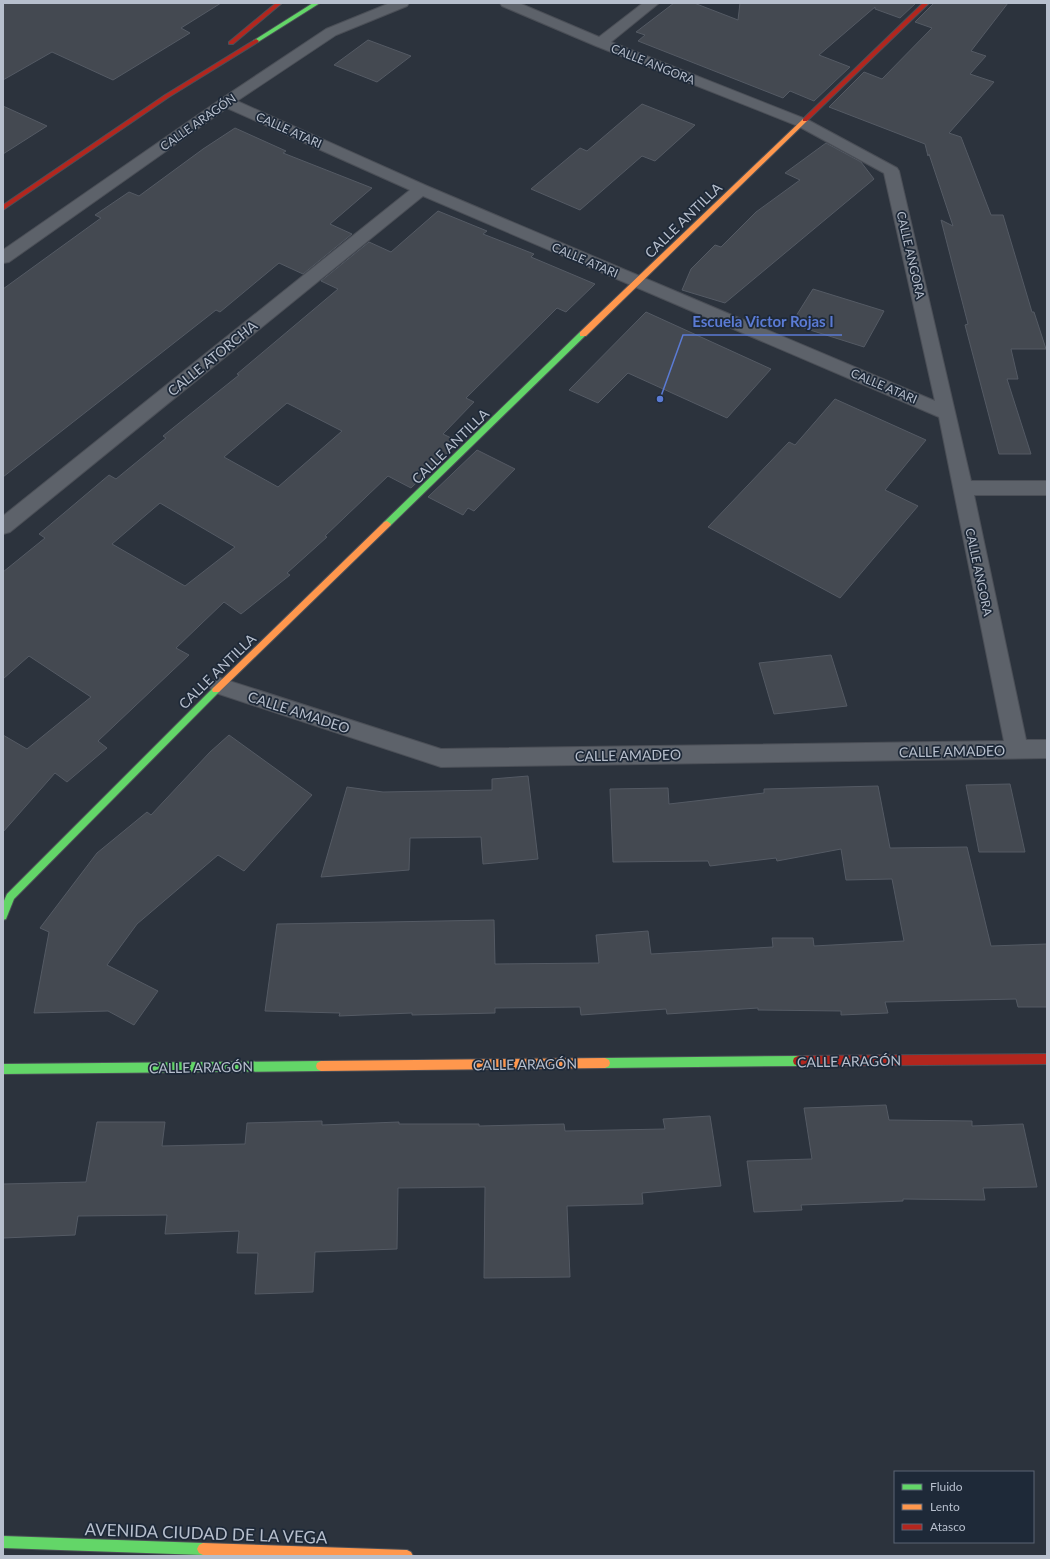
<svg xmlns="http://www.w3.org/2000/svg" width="1050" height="1559" font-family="Lato,sans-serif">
  <rect width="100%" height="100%" fill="#2c333d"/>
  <!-- building -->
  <path fill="#444951" stroke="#545a64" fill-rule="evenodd" d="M3,3H221L181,28L190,33L113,80L52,52L3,80Z
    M674,3H694L738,20L740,3H916L900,18L875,9V7L819,55L850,67L814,101L790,91L783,98L638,41L645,35L636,32Z
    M934,3H1008L971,51L986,56L970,74L994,82L949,133L961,137L991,215H1003L1032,312H1034L1046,349H1011L1018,379H1007L1031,454H999L965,325L968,324L941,220L953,226L929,154L928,156L925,144L829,107L864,72L882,79L932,28L915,22Z
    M368,40L411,56L377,82L334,65Z
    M642,104L695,125L655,161L642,156L580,210L531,189L580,148L587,151Z
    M3,106L47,126L3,154Z
    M235,128L286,151L283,153L372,188L330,224L352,234L303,274L279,263L220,312L216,310L3,477V289L101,218L95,215L129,192L139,196L203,149Z
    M826,143L861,162L874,179L725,303L682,290L691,269L715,245L721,247L756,212L800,180L785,173Z
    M438,211L487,231L483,234L534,254L531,257L595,284L566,312L557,308L466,398L474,402L443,434L459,442L411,488L388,476L325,536L327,537L287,573L290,575L241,614L224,602L176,648L189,655L98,741L107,748L67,782L55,773L3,832V735L27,749L91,697L29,656L3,679V572L45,538L39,534L70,508L109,475L116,479L166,438L163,436L239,375L237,374L338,289L321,281L369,242L391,252ZM287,403L342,431L278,487L224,457ZM160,503L235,547L185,586L112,544Z
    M813,289L884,311L864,347L791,324Z
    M646,312L771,369L727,418L628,373L598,403L569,390Z
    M835,399L926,440L885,490L918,506L840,598L708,527L789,442L795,445Z
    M477,450L515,469L474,511L468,508L463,515L428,497Z
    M831,655L847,706L774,714L759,663Z
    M229,735L312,795L244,871L218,855L137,924L107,965L158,991L134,1025L108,1011L34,1013L49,932L40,928L97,853L147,812L151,815L210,752Z
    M528,776L538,859L483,864L481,837L410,838L409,870L321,877L347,787L383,792L492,790V779Z
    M1010,784L1025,852H979L966,785Z
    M878,786L890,848L967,847L991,946L1047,944V1007H1018L1016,999L885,1002L888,1013L841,1015V1011L758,1010V1008L667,1014L666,1009L581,1015L580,1007L495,1008V1013L412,1015V1013L339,1016L340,1013L265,1011L277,924L494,920L495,964L599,963L596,935L648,931L651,954L773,947L772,938H813L814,946L904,941L892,879L846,880L841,849L777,861L776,858L710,866L708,861L613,862L610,789L668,788L669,804L764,793V789Z
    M886,1105L889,1120L972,1121V1126L1023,1124L1037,1187L983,1188L985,1200L903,1199V1201L801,1205L802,1210L754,1212L747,1161L812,1159L804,1108Z
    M710,1116L721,1186L642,1193L643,1204L567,1206L570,1277L484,1278L485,1187L398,1188L397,1249L315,1252L313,1292L255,1294L258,1253H237L239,1231L165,1234L167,1215L78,1216L75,1235L3,1238V1184L86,1182L97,1122H165L162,1146L245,1144L247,1123L322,1121V1125L399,1122V1124H479V1126L564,1124L565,1131L665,1129L663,1119Z"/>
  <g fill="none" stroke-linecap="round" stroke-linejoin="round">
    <!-- street casing -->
    <g stroke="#4b4f57" stroke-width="2">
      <path id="street" d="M390,3H409L407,6L336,35L237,101L427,186L935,401L884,173L798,126L596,46L502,6L500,3H519L599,37L643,3H659L611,42L808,120L897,168L899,171L971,481H1047V495H974L1026,740H1047V758L441,767L213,692L209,686L213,680L220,678L441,749L1004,741L939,417L423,196L10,532L3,534V516L410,190L227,108L9,262L3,263V250L221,99L326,29Z"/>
    </g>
    <!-- fast casing -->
    <g stroke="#4b4f57" stroke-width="2">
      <path id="fast" d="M313,3H320L258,42L253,41Z
        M580,332H583L587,334L390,526H384L383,524L384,522Z
        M216,687L219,688L220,690L219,692L14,899L6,919L3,920V903L7,894L213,688Z
        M798,1056L802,1058L803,1061L802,1064L798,1066L605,1068L601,1066L600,1063L601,1060L605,1058Z
        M321,1061L325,1063L326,1066L325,1069L321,1071L3,1074V1064Z
        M3,1536L203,1543L207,1545L209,1549L207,1553L203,1555L3,1548Z"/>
    </g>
    <!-- slow casing -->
    <g stroke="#4b4f57" stroke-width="2">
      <path id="slow" d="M803,119L808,120L586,336H580V332Z
        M387,521L391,524L390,526L219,692H213L212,690L213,688L384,522Z
        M605,1058L609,1060L610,1063L609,1066L605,1068L321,1071L317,1069L316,1066L317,1063L321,1061Z
        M203,1543L407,1550L411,1552L413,1556L203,1555L199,1553L197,1549L199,1545Z"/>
    </g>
    <!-- jam casing -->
    <g stroke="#4b4f57" stroke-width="2">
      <path id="jam" d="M276,3H282L233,44H229V42Z
        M923,3H929L807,121H803V119Z
        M256,39L259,41L258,42L169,97L3,210V205L165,95Z
        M1047,1054V1064L798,1066L794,1064L793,1061L794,1058L798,1056Z"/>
    </g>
    <!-- street -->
    <use href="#street" fill="#5d626a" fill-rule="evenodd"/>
    <!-- fast -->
    <use href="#fast" fill="#63d668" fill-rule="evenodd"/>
    <!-- slow -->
    <use href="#slow" fill="#ff974d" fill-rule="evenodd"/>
    <!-- jam -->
    <use href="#jam" fill="#b3261e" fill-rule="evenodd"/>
  </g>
  <g text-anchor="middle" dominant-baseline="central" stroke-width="3.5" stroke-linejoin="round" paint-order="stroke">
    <!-- far-street labels -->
    <g font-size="12" fill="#b7bfcd" stroke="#1e2938">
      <text transform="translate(653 64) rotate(22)">CALLE ANGORA</text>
      <text transform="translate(198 122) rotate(-35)">CALLE ARAGÓN</text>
      <text transform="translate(289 130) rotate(24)">CALLE ATARI</text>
      <text transform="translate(911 255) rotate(77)">CALLE ANGORA</text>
      <text transform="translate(585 260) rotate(23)">CALLE ATARI</text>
      <text transform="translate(884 386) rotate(23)">CALLE ATARI</text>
      <text transform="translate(979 572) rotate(78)">CALLE ANGORA</text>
    </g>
    <!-- street labels -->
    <g font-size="14" fill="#b7bfcd" stroke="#1e2938">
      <text transform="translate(683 220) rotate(-44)">CALLE ANTILLA</text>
      <text transform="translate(212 358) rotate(-39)">CALLE ATORCHA</text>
      <text transform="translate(450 446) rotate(-44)">CALLE ANTILLA</text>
      <text transform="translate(217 671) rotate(-44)">CALLE ANTILLA</text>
      <text transform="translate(299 712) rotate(18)">CALLE AMADEO</text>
      <text transform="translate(952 751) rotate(-1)">CALLE AMADEO</text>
      <text transform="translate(628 755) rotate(-1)">CALLE AMADEO</text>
      <text transform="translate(849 1061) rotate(-1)">CALLE ARAGÓN</text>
      <text transform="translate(525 1064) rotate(-1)">CALLE ARAGÓN</text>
      <text transform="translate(201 1067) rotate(-1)">CALLE ARAGÓN</text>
    </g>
    <!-- near-street labels -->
    <g font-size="17" fill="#b7bfcd" stroke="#1e2938">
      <text transform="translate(206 1533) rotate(2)">AVENIDA CIUDAD DE LA VEGA</text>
    </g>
  </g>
  <!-- callouts -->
  <path fill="none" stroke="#5b7bd4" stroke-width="1.5" d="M660 399L683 335H842"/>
  <circle fill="#5b7bd4" stroke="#1e2938" stroke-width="1.5" cx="660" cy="399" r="4"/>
  <g font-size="15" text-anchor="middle" font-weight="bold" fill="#5b7bd4" stroke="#1e2938" stroke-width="3.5" stroke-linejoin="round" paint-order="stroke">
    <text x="763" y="327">Escuela Victor Rojas I</text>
  </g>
  <!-- border -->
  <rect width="1050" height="1559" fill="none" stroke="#b7bfcd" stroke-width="8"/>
  <!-- legend -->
  <rect x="894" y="1471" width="140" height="72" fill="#1e2938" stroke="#5b6574"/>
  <rect x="902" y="1484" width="20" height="6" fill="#63d668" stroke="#5b6574"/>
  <text x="930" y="1491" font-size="12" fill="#b7bfcd">Fluido</text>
  <rect x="902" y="1504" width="20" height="6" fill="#ff974d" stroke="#5b6574"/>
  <text x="930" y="1511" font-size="12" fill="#b7bfcd">Lento</text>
  <rect x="902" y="1524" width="20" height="6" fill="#b3261e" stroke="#5b6574"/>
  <text x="930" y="1531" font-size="12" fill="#b7bfcd">Atasco</text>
</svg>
